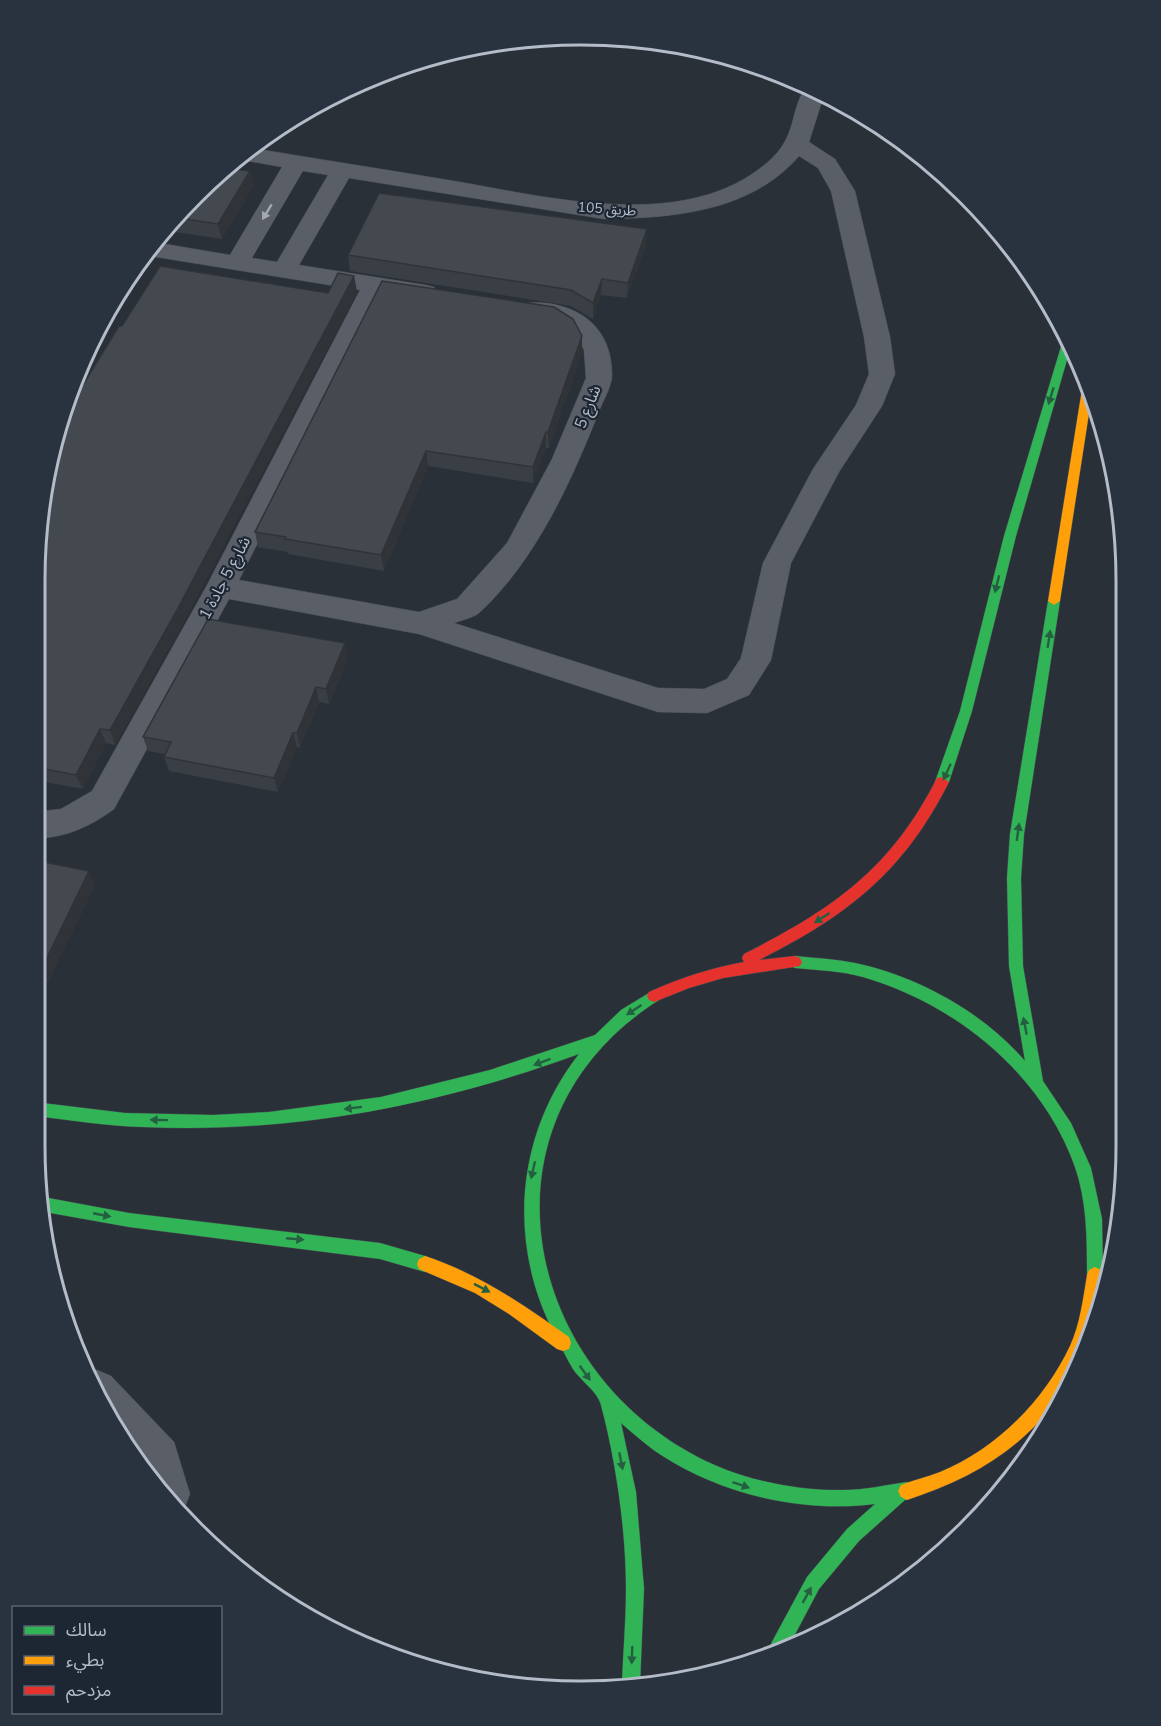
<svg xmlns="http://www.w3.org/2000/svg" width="1161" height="1726" font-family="'Nunito Sans','Noto Sans Arabic',sans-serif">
  <rect width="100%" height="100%" fill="#2a3038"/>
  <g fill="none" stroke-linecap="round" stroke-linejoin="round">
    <!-- street casing -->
    <g stroke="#484c53" stroke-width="1">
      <path id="street" d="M807,85L824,95L809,142L835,159L855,191L890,337L895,374L882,406L839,472L791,563L771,660L749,695L707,713L658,712L419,634L229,599L114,809C91,826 64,839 34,838V812L61,809L92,791L206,587L360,290L150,256L159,243L230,255L282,167L237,159L251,148C317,159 382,169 448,180C545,196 686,235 769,161C798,136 789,110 807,85ZM799,156L818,168L831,191L864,337L869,374L856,405L813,469L763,563L741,658L727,679L704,689L658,688L454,623C462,620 473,618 479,613C536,560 570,484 598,414C602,402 612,387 612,375C612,349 602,327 580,314C565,305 541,300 523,304L519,310L523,316L555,321L575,333L584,350L586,378L552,459L507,543L457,599L419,612L239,580L383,294L425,301L434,299L437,293L434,287L425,285L299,265L349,178L604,219C673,218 751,212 799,156ZM303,171L328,175L277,262L252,258Z
        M97,1370L111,1376L174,1442L190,1494L184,1509L127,1449L89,1373Z"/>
    </g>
    <!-- fast casing -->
    <g stroke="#484c53" stroke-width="1">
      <path id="fast" d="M1066,337L1071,346L1016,536L972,711L949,782L942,787L935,782L960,711L1004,536L1063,340Z
        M1054,597L1060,601L1024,834L1021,878L1023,966L1043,1081L1071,1123L1091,1168L1102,1219L1103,1275L1101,1280L1095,1283L1089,1280L1087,1275C1087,1239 1087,1202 1075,1167C1042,1074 956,1004 863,977C841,971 817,970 795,968L790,966L788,962L790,958L795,956C815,958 835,959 855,963C917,976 983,1012 1025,1061L1009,966L1007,878L1010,834L1048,601Z
        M654,990L659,992L661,996L659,1000C463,1124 525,1388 724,1469C760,1483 805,1491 844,1490C865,1490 886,1485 907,1482L913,1485L916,1491L913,1497L905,1500L859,1541L819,1589L791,1642L771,1649L770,1646L773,1640L807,1577L847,1529L875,1504C802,1513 723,1495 661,1455C647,1446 634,1434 621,1423L636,1492L644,1589L640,1684L622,1685C623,1653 626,1621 626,1590C626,1530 616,1462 601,1405C598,1392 581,1381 573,1369C566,1358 561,1345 554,1333C507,1242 516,1134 579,1054C439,1105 292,1134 143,1127C107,1126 71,1120 34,1116V1102L125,1113L213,1115L269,1112L381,1097L490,1070L595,1035L621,1010Z
        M43,1197L129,1213L380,1243L425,1256L431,1259L433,1264L431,1269L425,1272L380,1259L129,1227L45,1212Z"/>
    </g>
    <!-- slow casing -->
    <g stroke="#484c53" stroke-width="1">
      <path id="slow" d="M1087,380L1092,394L1060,601L1054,605L1048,601L1083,383Z
        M425,1256C479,1274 523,1304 569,1337L571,1343L569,1349L563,1351L557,1349L509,1314L475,1293L419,1269L417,1264L419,1259Z
        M1095,1267L1101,1270C1108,1286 1096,1311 1091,1327C1086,1339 1083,1353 1077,1365C1042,1438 981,1476 907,1500L901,1497L898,1491L901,1485C914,1480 927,1477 940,1472C996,1449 1044,1401 1070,1346C1080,1324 1083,1299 1087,1275L1089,1270Z"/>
    </g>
    <!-- jam casing -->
    <g stroke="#484c53" stroke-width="1">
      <path id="jam" d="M942,777L949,782C903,873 848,915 759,960L795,956L800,958L802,962L800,966L723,978L689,988L654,1002L649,1000L647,996L649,992C680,978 711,968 744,962L742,958L744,954C833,909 891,869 937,778Z"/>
    </g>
    <!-- street -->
    <use href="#street" fill="#5a5e66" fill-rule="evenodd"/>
    <!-- fast -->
    <use href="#fast" fill="#30b455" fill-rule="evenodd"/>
    <!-- slow -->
    <use href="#slow" fill="#ff9f0a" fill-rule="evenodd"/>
    <!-- jam -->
    <use href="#jam" fill="#e5322d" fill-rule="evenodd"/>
  </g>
  <!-- wall -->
  <path fill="#3a3f45" d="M250,171L253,187L222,239L168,231L194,195Z
    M647,229L646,245L627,298L601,295L593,319L571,306L350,271L348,255Z
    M354,276L357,292L183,623L115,745L106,743L83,789L34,780V580L122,326L328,293Z
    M582,352L549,448H546L533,483L428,466L384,571L288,554V552L258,547L255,532Z
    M345,643L348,658L329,704L319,702L300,748L297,747L278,792L169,771L164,757L165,754L148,751L143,737Z
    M34,855L38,861L95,885L48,982L34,979Z"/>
  <!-- shaded-wall -->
  <path fill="#303338" d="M250,171L253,187L222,239L218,224Z
    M647,229L646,245L627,298L628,283Z
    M354,276L357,292L183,623L115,745L110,730Z
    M602,279L601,295L593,319V303Z
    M582,336V352L549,448L548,432Z
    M546,432V448L533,483V467Z
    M426,451L428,466L384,571L381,555Z
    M345,643L348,658L329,704L326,689Z
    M316,687L319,702L300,748L297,733Z
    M100,729L106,743L83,789L76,775Z
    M293,733L297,747L278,792L274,778Z
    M89,871L95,885L48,982L41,970Z"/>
  <!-- building -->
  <path fill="#444950" stroke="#303338" stroke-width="1.5" d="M226,168L250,171L218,224L178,218L194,195Z
    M379,193L647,229L628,283L602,279L593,303L571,290L348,255Z
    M160,266L328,293L338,273L354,276L178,608L110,730L100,729L76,775L34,767V580L45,474L67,411L119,326H122Z
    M382,281L554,307L573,319L582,336L548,432H546L533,467L426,451L381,555L285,539L286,537L255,532Z
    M208,619L345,643L326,689L316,687L297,733H293L274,778L164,757L171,742L143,737Z
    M34,860L89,871L41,970L34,968Z"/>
  <!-- one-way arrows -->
  <defs><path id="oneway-solid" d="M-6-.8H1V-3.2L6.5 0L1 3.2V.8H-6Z" transform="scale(1.5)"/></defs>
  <use fill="#a2a9b5" href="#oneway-solid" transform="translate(267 212) rotate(121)"/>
  <g fill="#255f41">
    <use href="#oneway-solid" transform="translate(1051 396) rotate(107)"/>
    <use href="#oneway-solid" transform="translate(997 584) rotate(104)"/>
    <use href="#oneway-solid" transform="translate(1049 639) rotate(-81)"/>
    <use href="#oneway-solid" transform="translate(947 772) rotate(115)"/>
    <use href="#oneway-solid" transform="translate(1018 832) rotate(-82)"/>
    <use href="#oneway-solid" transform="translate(822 918) rotate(147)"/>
    <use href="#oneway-solid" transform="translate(634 1010) rotate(147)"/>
    <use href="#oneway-solid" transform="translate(1025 1026) rotate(-101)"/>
    <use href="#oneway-solid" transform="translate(542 1062) rotate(159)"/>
    <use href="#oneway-solid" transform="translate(353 1108) rotate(173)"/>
    <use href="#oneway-solid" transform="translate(159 1120) rotate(-179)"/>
    <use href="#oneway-solid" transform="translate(533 1170) rotate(103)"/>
    <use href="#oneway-solid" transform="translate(102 1215) rotate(11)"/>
    <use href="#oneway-solid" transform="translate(295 1239) rotate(5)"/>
    <use href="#oneway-solid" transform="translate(482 1288) rotate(27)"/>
    <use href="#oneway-solid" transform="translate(585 1373) rotate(54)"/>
    <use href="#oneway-solid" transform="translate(621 1461) rotate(79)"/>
    <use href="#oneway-solid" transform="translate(741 1485) rotate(19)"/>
    <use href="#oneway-solid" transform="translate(807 1595) rotate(-61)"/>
    <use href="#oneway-solid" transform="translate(632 1655) rotate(92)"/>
  </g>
  <g text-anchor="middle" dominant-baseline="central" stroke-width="4.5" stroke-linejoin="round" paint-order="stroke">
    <!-- far-street labels -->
    <g font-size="14" fill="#b4bcc9" stroke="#1d2633">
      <text transform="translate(607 209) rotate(4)">طريق 105</text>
    </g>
    <!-- street labels -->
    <g font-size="16" fill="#b4bcc9" stroke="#1d2633">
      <text transform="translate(588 407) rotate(-68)">شارع 5</text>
      <text transform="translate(225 578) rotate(-62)">شارع 5 جادة 1</text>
    </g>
  </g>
  <!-- crop -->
  <path d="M0 0H1161V1726H0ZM580 45H581A535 535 0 0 1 1116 580V1146A535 535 0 0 1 581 1681H580A535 535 0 0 1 45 1146V580A535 535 0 0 1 580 45Z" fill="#29323f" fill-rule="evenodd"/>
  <path fill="none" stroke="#b4bcc9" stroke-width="3" d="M580 45H581A535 535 0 0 1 1116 580V1146A535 535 0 0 1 581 1681H580A535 535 0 0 1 45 1146V580A535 535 0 0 1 580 45Z"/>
  <!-- legend -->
  <rect x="12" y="1606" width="210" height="108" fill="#1d2633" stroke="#59626f" stroke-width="1.5"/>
  <rect x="24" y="1626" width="30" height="9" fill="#30b455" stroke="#59626f" stroke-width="1.5"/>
  <text x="66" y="1636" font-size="18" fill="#b4bcc9">سالك</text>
  <rect x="24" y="1656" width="30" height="9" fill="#ff9f0a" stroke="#59626f" stroke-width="1.5"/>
  <text x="66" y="1666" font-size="18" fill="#b4bcc9">بطيء</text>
  <rect x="24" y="1686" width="30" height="9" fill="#e5322d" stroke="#59626f" stroke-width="1.5"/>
  <text x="66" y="1696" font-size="18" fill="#b4bcc9">مزدحم</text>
</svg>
